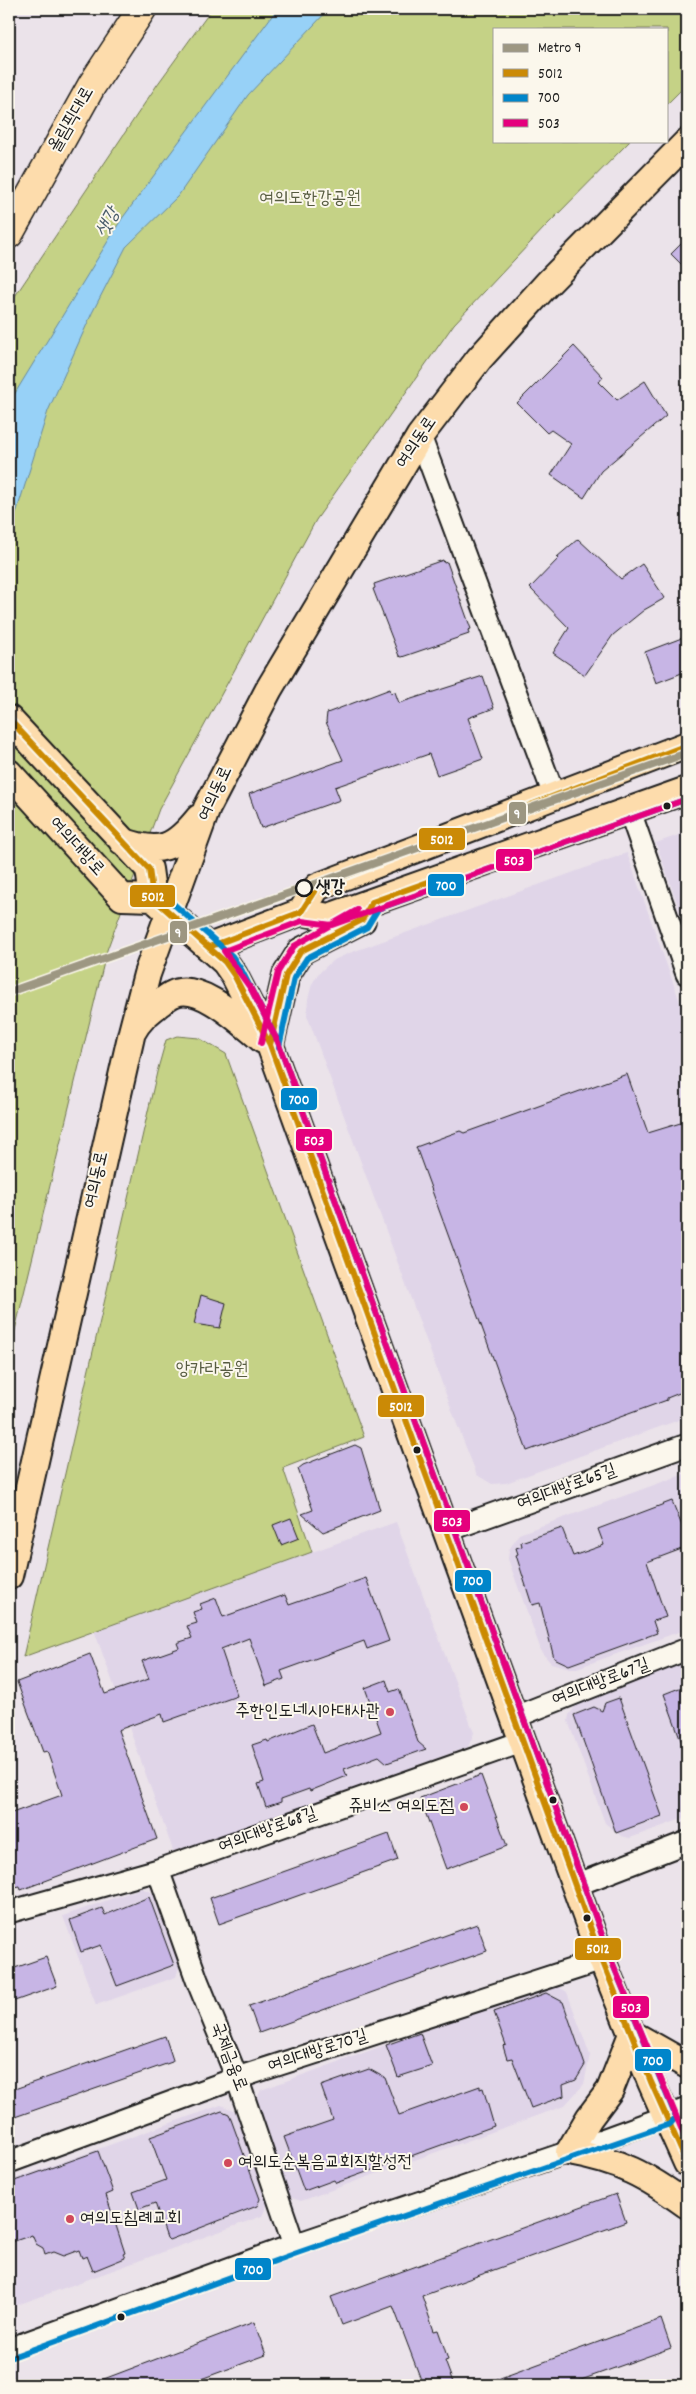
<svg xmlns="http://www.w3.org/2000/svg" width="696" height="2394" font-family="Dekko,'Poor Story',sans-serif">
  <rect width="100%" height="100%" fill="#ebe3ea"/>
  <filter id="ink" filterUnits="userSpaceOnUse"><feTurbulence type="fractalNoise" baseFrequency=".02" numOctaves="2"/><feDisplacementMap in="SourceGraphic" scale="10" xChannelSelector="R" yChannelSelector="G"/><feConvolveMatrix kernelMatrix="1 2 1 2 8 2 1 2 1" color-interpolation-filters="sRGB"/></filter>
  <g filter="url(#ink)">
    <!-- built -->
    <path fill="#e0d5e8" d="M687,832V931L656,843Z
      M627,853L687,1022V1417L506,1483L492,1484L477,1475L458,1427L307,1015L308,999L312,984L318,974L332,961L347,954Z
      M687,1473V1629L574,1669L551,1663L542,1653L508,1559L509,1550L516,1538L519,1534Z
      M396,1522L474,1733L468,1747L174,1853L94,1630Z
      M687,1662V1817L630,1838L621,1836L605,1823L568,1721L569,1715L578,1703L586,1698Z
      M142,1888L156,1895L180,1964L176,1977L96,2005L63,1916Z
      M554,1984L567,1992L590,2055L584,2084L564,2106L301,2201L286,2196L254,2105L261,2090Z
      M221,2105L235,2111L268,2203L262,2216L9,2308V2181Z"/>
    <!-- green -->
    <path fill="#c5d286" stroke="#707751" d="M212,9H687V84L667,104V29H495V141H630L545,227L454,324L316,520L159,809L107,950L9,1355V305L157,85Z
      M177,1036L199,1038L226,1054L364,1437L283,1468L312,1552L23,1657L157,1072L166,1040Z"/>
    <!-- water -->
    <path fill="#97d1f7" stroke="#66899f" d="M277,9H329L248,95L178,196L126,247L92,313L48,411L9,536V403L121,220Z"/>
    <!-- building -->
    <path fill="#c7b5e5" stroke="#1c1c1c" d="M687,238V270L671,254Z
      M574,346L603,377L599,382L617,400L645,381L666,416L601,471L584,498L551,475L571,444L551,430L547,433L517,403Z
      M578,539L621,579L642,564L665,598L644,610L613,635L585,675L553,653L569,628L530,588L559,558L557,557Z
      M443,560L444,563L447,562L471,629L468,630L469,634L402,657L399,656L373,589L375,588L374,584Z
      M687,636V671L656,683L645,652Z
      M483,676L494,708L468,718L483,759L437,775L429,754L335,787L340,800L261,828L249,794L343,760L326,722L327,713L390,689L391,693L395,692L399,703Z
      M627,1074L648,1133L687,1121V1306L680,1308L687,1327V1390L667,1398V1400L527,1451L416,1147L460,1131L464,1133Z
      M201,1295L226,1303L220,1328L194,1324Z
      M355,1445L361,1448L380,1510L323,1532L302,1514L313,1510L298,1469L303,1465Z
      M672,1501L687,1538V1547L647,1562L666,1617L653,1621L657,1633L569,1665L554,1658L540,1603L532,1605L516,1555L518,1554L516,1548L522,1546L521,1542L562,1528L573,1556L604,1545L598,1529Z
      M291,1518L299,1538L281,1545L273,1525Z
      M366,1578L389,1641L367,1649L364,1641L281,1671L284,1679L266,1686L249,1638L221,1649L237,1696L164,1722L162,1714L118,1730L157,1839L21,1890L20,1886L15,1887L9,1869V1814L62,1795L47,1751L43,1752L17,1682L90,1654L105,1694L149,1679L142,1661L179,1648L177,1643L192,1638L187,1626L197,1623L193,1612L202,1609L200,1604L216,1598L223,1617L285,1595L289,1605Z
      M386,1680L390,1692L399,1689L418,1742L426,1749L387,1763L379,1756L344,1769L347,1776L310,1791L309,1789L281,1799V1802L266,1807L258,1784L264,1782L252,1745L267,1740L268,1742L312,1724L323,1753L381,1732L365,1688Z
      M687,1685V1754H686L664,1694Z
      M619,1698L662,1816L616,1833L574,1715L594,1707L602,1711L605,1703Z
      M481,1775L507,1846L446,1869L420,1798Z
      M389,1834L398,1860L219,1924L210,1898Z
      M149,1897L174,1965L117,1986L101,1945L81,1952L70,1920L102,1908L105,1915Z
      M477,1924L487,1951L259,2033L249,2006Z
      M46,1957L57,1986L9,2003V1970Z
      M546,1993L563,2002L585,2065L576,2080L563,2085L564,2096L531,2108L512,2058L507,2059L503,2046L506,2045L494,2012Z
      M420,2033L432,2066L398,2077L386,2045Z
      M165,2036L173,2060L172,2062L9,2119V2091Z
      M369,2069L385,2078L399,2115L480,2086V2089L483,2088L494,2126L336,2183L334,2180L304,2191L284,2137L333,2120L321,2086Z
      M222,2111L229,2114L260,2199L257,2206L169,2240L167,2238L155,2203L139,2209L133,2192L166,2180L150,2137Z
      M98,2151L113,2192L106,2195L125,2253L123,2254L125,2258L93,2271L87,2256L82,2258L79,2250L63,2256L53,2252L45,2255L43,2248L36,2244L32,2235L9,2243V2183Z
      M616,2194L626,2222L422,2296L434,2331L438,2330L444,2347L448,2360L445,2361L454,2385H423L393,2306L342,2325L331,2297Z
      M661,2319L671,2348L567,2385H484V2384Z
      M254,2322L266,2355L193,2382L194,2385H88Z"/>
    <g fill="none" stroke-linecap="round" stroke-linejoin="round">
      <!-- minor casing -->
      <g stroke="#1c1c1c" stroke-width="25">
        <path id="minor" d="M420,436L554,795
          M629,809L687,974
          M446,1531L687,1445
          M515,1717L687,1649
          M158,1870L197,1980L237,2078L294,2245
          M576,1885L687,1842
          M9,1912L158,1870L524,1741
          M9,2162L237,2078L602,1960
          M9,2349L294,2245L569,2152L687,2109"/>
      </g>
      <!-- major casing -->
      <g stroke="#1c1c1c" stroke-width="30">
        <path id="major" d="M9,719L149,869L153,898
          M9,773L122,897L153,898L225,962L234,975L270,1045L602,1960L651,2082L687,2163
          M122,841C160,855 174,849 199,818
          M301,912L317,887L687,745
          M209,947L301,912L329,917L687,790
          M133,1031C140,1018 149,1012 160,1003C164,1000 168,996 173,994C200,981 243,1024 263,1040
          M270,1045L286,975L301,951L362,920
          M9,1576L132,1032L147,974L207,808L269,689L420,436L479,359L547,284L687,142
          M687,2065L632,2034L610,2090L589,2118L569,2152C620,2161 646,2175 687,2205"/>
      </g>
      <!-- highway casing -->
      <g stroke="#1c1c1c" stroke-width="31">
        <path id="highway" d="M9,234L92,85L142,9"/>
      </g>
      <!-- minor -->
      <use href="#minor" stroke="#fbf7ec" stroke-width="21"/>
      <!-- major -->
      <use href="#major" stroke="#fddcac" stroke-width="26"/>
      <!-- highway -->
      <use href="#highway" stroke="#fddcac" stroke-width="28"/>
      <!-- bus-1 casing -->
      <g stroke="#fbf7ec" stroke-width="10">
        <path id="bus-1" d="M9,719L149,869L153,898L225,962L234,975L270,1045L602,1960L651,2082L687,2163
          M209,947L301,912L317,887L687,745
          M270,1045L286,975L301,951L362,920L372,902L439,878"/>
      </g>
      <!-- bus-2 casing -->
      <g stroke="#fbf7ec" stroke-width="10">
        <path id="bus-2" d="M279,1047L294,978L307,958L367,927L378,909L687,799
          M12,2357L297,2253L670,2124L676,2117L610,1957L278,1042L242,971L232,956L159,891"/>
      </g>
      <!-- bus-3 casing -->
      <g stroke="#fbf7ec" stroke-width="10">
        <path id="bus-3" d="M687,799L332,925L302,921L224,951L251,989L278,1042L610,1957L687,2142
          M261,1043L278,972L294,946L357,910"/>
      </g>
      <!-- bus-1 -->
      <use href="#bus-1" stroke="#cb8a06" stroke-width="6"/>
      <!-- bus-2 -->
      <use href="#bus-2" stroke="#0085ca" stroke-width="6"/>
      <!-- bus-3 -->
      <use href="#bus-3" stroke="#e5007d" stroke-width="6"/>
      <!-- metro-1 casing -->
      <g stroke="#fbf7ec" stroke-width="11">
        <path id="metro-1" d="M9,992L687,753"/>
      </g>
      <!-- metro-1 -->
      <use href="#metro-1" stroke="#9d9782" stroke-width="8"/>
    </g>
  </g>
  <!-- markers -->
  <g fill="#1c1c1c" stroke="#fbf7ec" stroke-width="2">
    <circle cx="667" cy="806" r="4.5"/>
    <circle cx="417" cy="1450" r="4.5"/>
    <circle cx="553" cy="1800" r="4.5"/>
    <circle cx="587" cy="1918" r="4.5"/>
    <circle cx="121" cy="2317" r="4.5"/>
  </g>
  <circle fill="#fbf7ec" stroke="#1c1c1c" stroke-width="2.5" cx="304" cy="888" r="8"/>
  <g fill="#d1495b" stroke="#fbf7ec" stroke-width="2">
    <circle cx="390" cy="1712" r="5"/>
    <circle cx="464" cy="1807" r="5"/>
    <circle cx="228" cy="2163" r="5"/>
    <circle cx="70" cy="2219" r="5"/>
  </g>
  <g text-anchor="middle" dominant-baseline="central" stroke-width="4" stroke-linejoin="round" paint-order="stroke">
    <!-- street labels -->
    <g font-size="18" fill="#1c1c1c" stroke="#fbf7ec">
      <text transform="translate(72 120) rotate(-60)">올림픽대로</text>
      <text transform="translate(417 443) rotate(-56)">여의동로</text>
      <text transform="translate(216 794) rotate(-65)">여의동로</text>
      <text transform="translate(76 847) rotate(48)">여의대방로</text>
      <text transform="translate(97 1180) rotate(-77)">여의동로</text>
      <text transform="translate(567 1488) rotate(-20)">여의대방로65길</text>
      <text transform="translate(601 1683) rotate(-21)">여의대방로67길</text>
      <text transform="translate(268 1831) rotate(-20)">여의대방로68길</text>
      <text transform="translate(318 2052) rotate(-18)">여의대방로70길</text>
      <text transform="translate(228 2057) rotate(69)">국제금융로</text>
    </g>
    <!-- park labels -->
    <g font-size="18" fill="#575c41" stroke="#fbf7ec">
      <text x="310" y="199">여의도한강공원</text>
      <text x="212" y="1370">앙카라공원</text>
    </g>
    <!-- stop labels -->
    <g font-size="18" font-weight="bold" fill="#1c1c1c" stroke="#fbf7ec" text-anchor="start">
      <text x="316" y="888">샛강</text>
    </g>
    <!-- poi labels -->
    <g font-size="18" fill="#1c1c1c" stroke="#fbf7ec" text-anchor="end">
      <text x="380" y="1712">주한인도네시아대사관</text>
      <text x="454" y="1807">쥬비스 여의도점</text>
      <text x="238" y="2163" text-anchor="start">여의도순복음교회직할성전</text>
      <text x="80" y="2219" text-anchor="start">여의도침례교회</text>
    </g>
    <!-- water labels -->
    <g font-size="19" font-style="italic" fill="#475b69" stroke="#fbf7ec">
      <text transform="translate(109 223) rotate(-62)">샛강</text>
    </g>
  </g>
  <g stroke="#fbf7ec" stroke-width="2">
    <rect x="508" y="801" width="19" height="24" rx="5" fill="#9d9782"/>
    <rect x="418" y="827" width="48" height="24" rx="5" fill="#cb8a06"/>
    <rect x="495" y="848" width="38" height="24" rx="5" fill="#e5007d"/>
    <rect x="427" y="873" width="38" height="24" rx="5" fill="#0085ca"/>
    <rect x="129" y="884" width="47" height="24" rx="5" fill="#cb8a06"/>
    <rect x="169" y="920" width="19" height="24" rx="5" fill="#9d9782"/>
    <rect x="280" y="1087" width="38" height="24" rx="5" fill="#0085ca"/>
    <rect x="295" y="1128" width="38" height="24" rx="5" fill="#e5007d"/>
    <rect x="377" y="1394" width="48" height="24" rx="5" fill="#cb8a06"/>
    <rect x="433" y="1509" width="38" height="24" rx="5" fill="#e5007d"/>
    <rect x="454" y="1569" width="38" height="24" rx="5" fill="#0085ca"/>
    <rect x="574" y="1937" width="48" height="24" rx="5" fill="#cb8a06"/>
    <rect x="612" y="1995" width="38" height="24" rx="5" fill="#e5007d"/>
    <rect x="634" y="2048" width="38" height="24" rx="5" fill="#0085ca"/>
    <rect x="234" y="2257" width="38" height="24" rx="5" fill="#0085ca"/>
  </g>
  <g font-size="14" text-anchor="middle" font-weight="bold" fill="#fff">
    <text x="517" y="818">9</text>
    <text x="442" y="844">5012</text>
    <text x="514" y="865">503</text>
    <text x="446" y="890">700</text>
    <text x="153" y="901">5012</text>
    <text x="178" y="937">9</text>
    <text x="299" y="1104">700</text>
    <text x="314" y="1145">503</text>
    <text x="401" y="1411">5012</text>
    <text x="452" y="1526">503</text>
    <text x="473" y="1585">700</text>
    <text x="598" y="1953">5012</text>
    <text x="631" y="2012">503</text>
    <text x="653" y="2065">700</text>
    <text x="253" y="2274">700</text>
  </g>
  <!-- margin -->
  <rect width="696" height="2394" fill="none" stroke="#fbf7ec" stroke-width="30"/>
  <rect x="15" y="15" width="666" height="2364" fill="none" stroke="#1c1c1c" stroke-width="2" filter="url(#ink)"/>
  <!-- legend -->
  <rect x="493" y="28" width="175" height="115" fill="#fbf7ec" stroke="#a29f99"/>
  <rect x="503" y="44" width="25" height="8" fill="#9d9782" stroke="#a29f99"/>
  <text x="538" y="52" font-size="15" fill="#1c1c1c">Metro 9</text>
  <rect x="503" y="69" width="25" height="8" fill="#cb8a06" stroke="#a29f99"/>
  <text x="538" y="78" font-size="15" fill="#1c1c1c">5012</text>
  <rect x="503" y="94" width="25" height="8" fill="#0085ca" stroke="#a29f99"/>
  <text x="538" y="102" font-size="15" fill="#1c1c1c">700</text>
  <rect x="503" y="119" width="25" height="8" fill="#e5007d" stroke="#a29f99"/>
  <text x="538" y="128" font-size="15" fill="#1c1c1c">503</text>
</svg>
